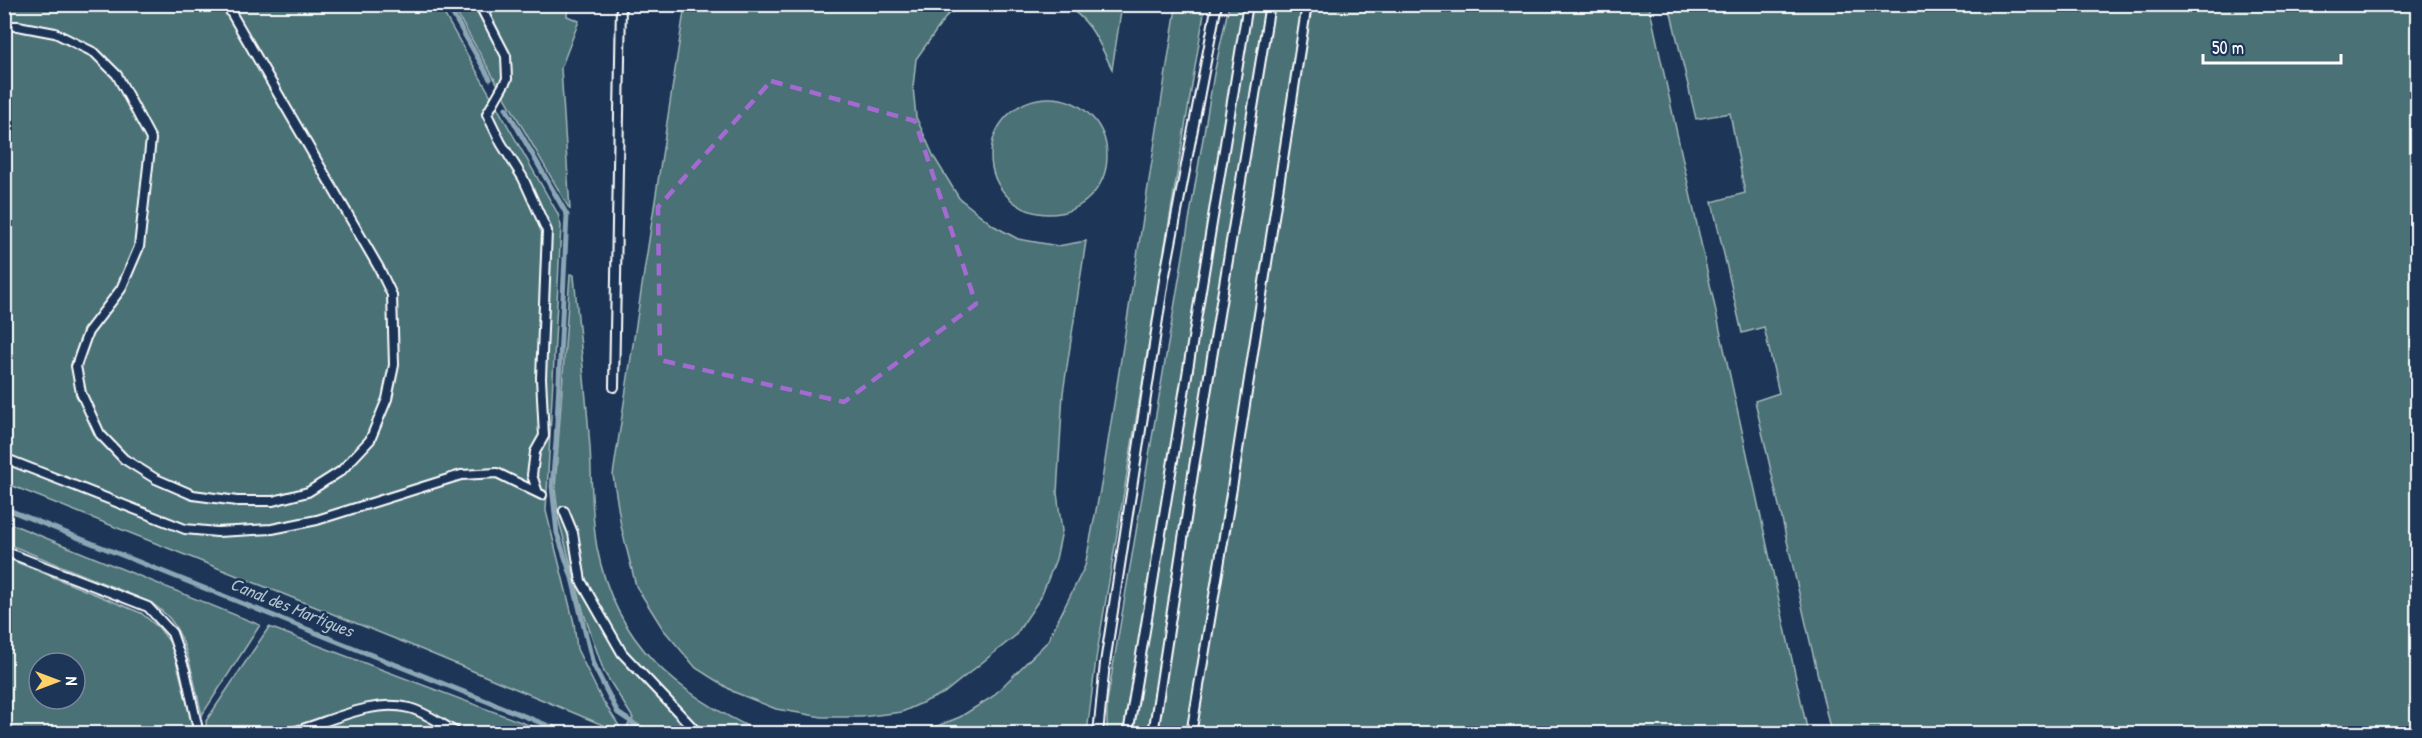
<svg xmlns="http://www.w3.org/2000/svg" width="2422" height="738" font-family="'Patrick Hand',sans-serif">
  <rect width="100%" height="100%" fill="#1d3557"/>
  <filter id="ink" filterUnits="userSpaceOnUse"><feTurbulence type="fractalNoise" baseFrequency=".0167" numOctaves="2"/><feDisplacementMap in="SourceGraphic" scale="12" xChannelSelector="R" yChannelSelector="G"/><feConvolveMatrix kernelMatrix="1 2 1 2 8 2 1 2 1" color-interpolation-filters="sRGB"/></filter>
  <g filter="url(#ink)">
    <!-- green -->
    <path fill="#487176" stroke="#a4b8ba" stroke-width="1.5" fill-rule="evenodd" d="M4,5H439L558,214L561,226L546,511L574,623L577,649L601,698L623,732L633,718L604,672L584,614L559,521L555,489L570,274L574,275C579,332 586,390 590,448C592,481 591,515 597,548C616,645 677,694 762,733H622L408,644L5,483Z
      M452,5H568L567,16L579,21L561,68L570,210Z
      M685,5H965L948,14L916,59L913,87L916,117L934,157L959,198L994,226L1018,239L1058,246L1086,241L1063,393L1057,493L1062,531L1056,559L1041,597L1015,636L944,693L902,712L861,717H822L776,709L734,692L696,668L663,629L636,586L621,526L613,475Z
      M1064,5H1122L1112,69C1099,43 1091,19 1064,5Z
      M1229,5H1649L1808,733L1107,734V702L1214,74Z
      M1669,5H2417V733H1831L1755,401L1779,393L1764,327L1742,333L1712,202L1745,193L1730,113L1696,119Z
      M1176,8L1204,13L1096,659L1087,733H920L960,717L992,697L1047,642L1085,566L1102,480Z
      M991 156a58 58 0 1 1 116 0a58 58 0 1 1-116 0Z
      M4,521L260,625L202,715C195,688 188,640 170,619C165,613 158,608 152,603L5,543Z
      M4,557L141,613L159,628L172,645L195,733H5ZM39,663H75V699H39Z
      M269,627L550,733L207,734L206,721Z"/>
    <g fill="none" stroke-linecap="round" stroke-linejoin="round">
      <!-- stream -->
      <path stroke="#8ba6b4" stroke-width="5" d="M447,4L490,79
        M506,108L567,215L556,442L552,486L557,533L572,578L593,664L618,713L639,727L661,734
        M4,508L569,734"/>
      <!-- lane casing -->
      <g stroke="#fff" stroke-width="12">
        <path id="lane" d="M479,4L506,56L507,79L487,114L501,143L523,178L547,231L541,378L544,436L535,452L532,475L538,493
          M4,26H18L55,33L95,53L117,75L151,139L139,247L121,289L88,332L76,366L81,393L100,434L124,459L156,479L193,495L237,501H273L308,492L341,471L370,440L387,399L394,365L392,295L379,268L226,4
          M614,387L621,4
          M4,458L185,529L217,532L272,529L317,520L461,475L497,473L542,495
          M564,511L573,533L581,581L622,653L695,730L704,734
          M4,551L148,607L172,633L185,670L199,734
          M285,734C325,725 368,698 409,708C426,712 444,726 459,734
          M1098,734L1105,663L1164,280L1217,4
          M1128,734L1248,4
          M1153,734L1194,467L1270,4
          M1191,734L1234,476L1307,4"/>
      </g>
      <!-- lane -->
      <use href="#lane" stroke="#1d3557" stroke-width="8"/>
    </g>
  </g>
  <!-- marked area -->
  <path fill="none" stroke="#a36bd2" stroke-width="4.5" stroke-dasharray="12 8" stroke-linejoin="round" d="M771,81L915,121L976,304L844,402L660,360L658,207Z"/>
  <g text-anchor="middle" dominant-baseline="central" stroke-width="5" stroke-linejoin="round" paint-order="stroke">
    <!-- water labels -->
    <g font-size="18" font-style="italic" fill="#b2c3cd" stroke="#1d3557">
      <text transform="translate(292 607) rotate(22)">Canal des Martigues</text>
    </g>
  </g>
  <!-- margin -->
  <rect width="2422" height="738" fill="none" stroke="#1d3557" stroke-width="24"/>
  <rect x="12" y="12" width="2398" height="714" fill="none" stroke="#fff" stroke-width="2" filter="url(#ink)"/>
  <!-- north arrow -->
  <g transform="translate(57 681) rotate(90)"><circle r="28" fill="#1d3557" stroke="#77869a" stroke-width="1.5"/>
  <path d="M0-4.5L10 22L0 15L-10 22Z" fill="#ffd166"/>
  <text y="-9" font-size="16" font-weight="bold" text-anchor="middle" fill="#ffffff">N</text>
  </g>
  <!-- scale -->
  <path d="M2203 54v9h138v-9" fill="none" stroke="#ffffff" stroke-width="3"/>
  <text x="2212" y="54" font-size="18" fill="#ffffff" stroke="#1d3557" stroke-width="4.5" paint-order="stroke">50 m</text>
</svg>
